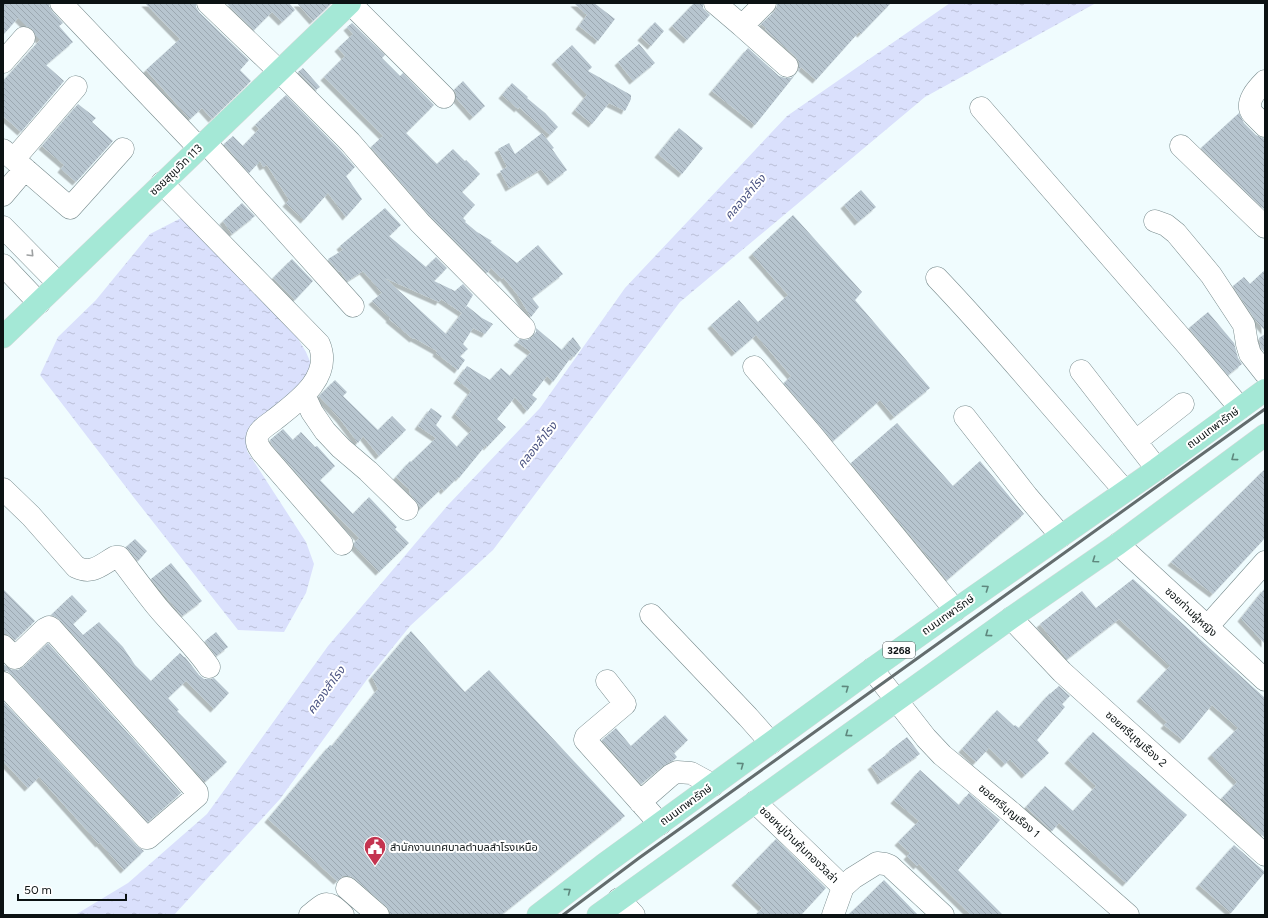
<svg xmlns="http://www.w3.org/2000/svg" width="1268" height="918" font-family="Figtree,'Noto Sans Thai',sans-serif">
  <defs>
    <pattern id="water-ripples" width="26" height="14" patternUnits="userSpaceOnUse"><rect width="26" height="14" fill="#dae0fc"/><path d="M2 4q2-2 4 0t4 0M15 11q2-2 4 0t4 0" fill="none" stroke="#babfd7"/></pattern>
    <pattern id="building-back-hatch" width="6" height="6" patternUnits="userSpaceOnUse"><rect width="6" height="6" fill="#b7c5cf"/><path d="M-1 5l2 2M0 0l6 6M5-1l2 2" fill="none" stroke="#9ca8b1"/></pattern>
    <filter id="shadow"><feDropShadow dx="-3.5" dy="3.5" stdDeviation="0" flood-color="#0004"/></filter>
  </defs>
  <rect width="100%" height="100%" fill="#f0fcfe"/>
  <!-- water -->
  <path fill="url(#water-ripples)" d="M950,3H1096L925,97L680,302L493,550L410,626L368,678L280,799L174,915H75L128,883L207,814L328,646L448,505L540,408L625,288L787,116Z
    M185,216L287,320L306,352L312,366L307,389L269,411L247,451L306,542L314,564L306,593L284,632L238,630L135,499L40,375L58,337L96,300L150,234Z"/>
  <!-- building -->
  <path fill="url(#building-back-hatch)" fill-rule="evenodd" filter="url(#shadow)" d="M3,3H49V6L52,11L63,23L59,26L73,42L46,65L64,81L21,132L3,116V81L40,40L36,36L32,29L26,26L18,18L3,35Z
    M145,3H196V7L199,12L249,60L240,70L251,81L212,119L202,108L190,119L146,70L180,39Z
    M226,3H289L295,10L282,22L272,12L254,30Z
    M297,3H332L313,21Z
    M574,3H594L615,19L598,41L579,26L587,15Z
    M694,3H703V8L710,15L687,40L672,26Z
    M777,3H891L861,34L859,32L816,80L801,67L798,72L799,68V62L796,57L765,29L766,28L761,24L774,12L777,7Z
    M655,22L664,31L651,46L641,37Z
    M352,23L385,55L382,58L400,76L403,73L434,105L406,133L437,164L453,149L465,161L466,160L480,174L462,192L475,205L463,218L466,221L465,222L477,232L492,241L490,242L517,263L538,245L563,274L532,298L539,307L531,317L517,294L503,277L502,279L491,268L487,273L429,215L371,147L383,136L324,77L345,56L338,48L353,34L347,27Z
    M639,44L655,63L633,81L618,62Z
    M572,45L592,67L588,71L631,95V99L625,111L609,103L592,124L575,110L587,95L555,61Z
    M748,48L779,76L785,78H791L795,75L755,125L712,91Z
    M303,68L320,87L316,90L298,72Z
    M463,81L485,106L473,117L456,98V93L454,90Z
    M512,83L528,97L527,98L545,113L558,127L550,135L519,107L518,109L502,95Z
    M286,95L341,151L355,167L346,176L362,199L346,217L328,193L304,220L286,203L289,200L267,165L263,167L260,161L249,173L224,144L233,136L243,146L259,129L255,125Z
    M78,104L96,118L92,122L113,141L76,182L61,169L64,165L42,146Z
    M1239,113L1244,123L1256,135L1265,139V210L1201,148Z
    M679,128L703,148L682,174L658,154Z
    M542,133L554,148L552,149L567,170L551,182L541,169L509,188L500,171L507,167L498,149L509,143L515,154Z
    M861,190L876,207L858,222L844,205Z
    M242,203L255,216L232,234L223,221Z
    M385,208L401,225L389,236L426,267L436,257L447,268L434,281L455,291L463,284L473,295L463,312L467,306L482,318L493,324L485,334L473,328L463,344L468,349L460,356L465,360L458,370L436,353L437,351L414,338L413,339L389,319L390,318L372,301L382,293L363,271L347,281L340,271L339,272L328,259L343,250L340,246ZM385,278L439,302L441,299L462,313L446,334Z
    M793,215L862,292L855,300L930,388L894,417L880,400L833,441L784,383L791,376L756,335L735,353L711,325L739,300L758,322L788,295L752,254Z
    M292,259L313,281L295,300L273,278Z
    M1265,270V331L1254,318L1233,286L1244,277L1250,284Z
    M1208,312L1234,343L1238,358L1242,364L1228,375L1189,328Z
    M536,328L562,350L573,337L581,348L574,357L572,356L553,382L547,376L532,395L537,399L527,411L515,397L497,419L506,427L487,447L486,445L459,478L458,477L444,491L442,488L421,508L409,492L410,490L396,477L410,461L411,462L436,438L418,426L431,408L442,416L436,425L457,447L472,430L455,414L471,391L457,380L467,366L490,380L501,368L510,376L531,352L517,342L520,339L527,340L532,337L536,332Z
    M1265,334V353L1261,348L1259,338Z
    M335,380L347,392L343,396L378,430L392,416L406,430L379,456L363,436L358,443L340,419L319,396Z
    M897,423L953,486L980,461L1024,514L947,580L851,463Z
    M283,429L293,440L301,432L315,447L317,446L335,466L320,480L353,514L369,497L397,527L395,529L409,543L379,572L354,546V543L359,538L310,488L272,445L270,440Z
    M1265,469V538L1213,594L1171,562Z
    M135,539L147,551L138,561L126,547Z
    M171,563L202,601L182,616L151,579Z
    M1133,579L1265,698V838L1222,798L1237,782L1211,755L1238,728L1212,705L1183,740L1164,725L1167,722L1140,698L1170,666L1119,619L1067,659L1040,624L1082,591L1096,608Z
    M1265,588V644L1241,618Z
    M3,589L35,621L15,640L7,634H3Z
    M72,595L87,611L73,624L83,635L99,622L123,647L135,665L151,681L180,653L184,657H185L199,675L204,679H210L214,678L229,693L214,709L186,681L168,698L179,710L177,711L227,762L206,781H204L61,621L56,617L51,615Z
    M411,631L465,692L489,670L625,816L501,915H390V911L386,906L355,879L350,876H343L337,881L268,819L330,745L332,746L378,689L372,677Z
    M216,632L228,647L216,656L205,641Z
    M48,643L181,793L148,822L12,675L7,671H3V664L12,670H18L23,667Z
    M1059,686L1070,696L1062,704L1065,707L1037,740L1049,753L1025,775L1010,759L1005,764L989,748L976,762L962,749L997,710L1014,726L1015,725L1019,728L1050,693V694Z
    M3,701L137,846L144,851L124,870L100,843L99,844L39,777L28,788L3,761Z
    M665,715L688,740L674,753L677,757L674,760L663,766L641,784L602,740L616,728L631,746Z
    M1093,732L1187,815L1126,883L1059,823L1052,831L1026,807L1045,786L1073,811L1096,786L1068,760Z
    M907,737L920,754L881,781L871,766L890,752L889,751Z
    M920,770L959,805L969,793L1000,820L958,870L1003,915H971L919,864L917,866L907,856L910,853L898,842L919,821L894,800Z
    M776,839L826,888L801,915H756L762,908L735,882Z
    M1234,845L1265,872L1231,913L1199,885Z
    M884,880L918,915H848L866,898Z"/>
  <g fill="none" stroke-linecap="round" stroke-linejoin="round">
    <!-- minor casing -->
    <g stroke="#788b8d" stroke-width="23">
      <path id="minor" d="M61,3L199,148
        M208,3L279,71L350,142L420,223L524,328
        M350,3L444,97
        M715,3L742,26L765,3
        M742,26L787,66
        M3,62L24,38
        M1265,81C1257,89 1244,103 1253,114C1257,118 1261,122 1265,126
        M981,108L1188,346L1240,408
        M205,142L353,306
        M1181,146L1265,227
        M3,150L70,208L123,149
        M14,159L76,87
        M162,183L319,344C333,377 297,402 274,420C268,425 258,430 257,438C256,444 259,447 262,452L342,544
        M3,195L25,169
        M1155,221L1166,225L1176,233L1211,275L1244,325L1247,344L1250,354L1265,373
        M3,227L58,283
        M3,265L39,303
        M937,278C1002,346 1062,420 1125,491
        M754,367L813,436L955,610
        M1081,371L1157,469
        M304,395L312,412L325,431L341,448L368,471L407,509
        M965,417L1027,496L1061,536
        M1136,441L1183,404
        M3,489L31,516L76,567C92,575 101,565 115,557H119C132,574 145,592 159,609C175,628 194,645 209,667
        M1118,544L1265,680
        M651,615L748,717L771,743
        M1011,618L1062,672L1265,855
        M1207,627L1265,562
        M3,646L15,658L45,629L49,627L52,629L197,792V796L148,838H146L3,683
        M872,669L926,738L942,755L1012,813L1128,915
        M607,681L625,704L586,737L585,740L660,824
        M640,802L671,775L677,772L691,773L713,785
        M755,802L843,887
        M347,888L378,915
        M619,899L634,915
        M310,915C327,901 327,900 343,915
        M833,915L843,887L853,878L877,863L885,864L890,866L943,915"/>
    </g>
    <!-- major casing -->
    <g stroke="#d8d9d9" stroke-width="23">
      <path id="major" d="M3,337L350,3
        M538,915L603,865L872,669L955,610L1157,469L1265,390
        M598,915L1011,618L1118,544L1265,435"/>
    </g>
    <!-- minor -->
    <use href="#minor" stroke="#fff" stroke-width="22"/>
    <!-- major -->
    <use href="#major" stroke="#a4e8d6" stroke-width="22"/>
    <!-- rail -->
    <path stroke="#646d6e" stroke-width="3" d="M563,915L639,858L1265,409"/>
  </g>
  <!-- one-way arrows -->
  <defs><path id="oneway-chevron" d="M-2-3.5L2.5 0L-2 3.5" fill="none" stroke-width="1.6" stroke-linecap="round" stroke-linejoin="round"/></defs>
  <use stroke="#9da0a1" href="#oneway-chevron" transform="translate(31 254) rotate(46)"/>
  <g stroke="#5f887e">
    <use href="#oneway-chevron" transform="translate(1234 458) rotate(143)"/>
    <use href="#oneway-chevron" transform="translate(1095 560) rotate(145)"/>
    <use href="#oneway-chevron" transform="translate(986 588) rotate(-35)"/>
    <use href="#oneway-chevron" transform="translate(988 634) rotate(144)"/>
    <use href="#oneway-chevron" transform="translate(846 688) rotate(-36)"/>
    <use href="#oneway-chevron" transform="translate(848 734) rotate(144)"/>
    <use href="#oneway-chevron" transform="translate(741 765) rotate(-36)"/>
    <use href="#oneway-chevron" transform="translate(568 891) rotate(-37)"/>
  </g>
  <!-- icons -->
  <defs>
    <g id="civic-pin" transform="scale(1.15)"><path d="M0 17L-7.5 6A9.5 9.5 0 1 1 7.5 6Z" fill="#c43450" stroke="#fff"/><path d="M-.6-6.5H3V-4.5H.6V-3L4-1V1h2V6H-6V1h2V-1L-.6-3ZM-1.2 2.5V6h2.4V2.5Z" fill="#fff"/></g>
  </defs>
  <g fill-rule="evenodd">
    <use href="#civic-pin" x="375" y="847"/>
  </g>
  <g text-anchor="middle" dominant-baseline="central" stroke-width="4" stroke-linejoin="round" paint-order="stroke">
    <!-- shield labels -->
    <rect fill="#fff" stroke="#54595a" stroke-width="1" x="883" y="642" width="32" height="16" rx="3"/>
    <g font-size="10" font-weight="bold" fill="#0b1213">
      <text x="899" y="650">3268</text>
    </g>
    <!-- street labels -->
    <g font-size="11" fill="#0b1213" stroke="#fff">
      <text transform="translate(176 170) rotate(-44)">ซอยสุขุมวิท 113</text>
      <text transform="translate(1213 428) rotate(-36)">ถนนเทพารักษ์</text>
      <text transform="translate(1191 612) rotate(43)">ซอยท่านผู้หญิง</text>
      <text transform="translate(948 615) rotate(-35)">ถนนเทพารักษ์</text>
      <text transform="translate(1136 739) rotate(42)">ซอยศรีบุญเรือง 2</text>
      <text transform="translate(686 805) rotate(-36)">ถนนเทพารักษ์</text>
      <text transform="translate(1009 811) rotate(40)">ซอยศรีบุญเรือง 1</text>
      <text transform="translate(799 845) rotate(44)">ซอยหมู่บ้านคุ้มทองวิลล่า</text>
    </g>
    <!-- poi labels -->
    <g font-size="11" fill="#0b1213" stroke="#fff" text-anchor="start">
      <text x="390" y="847">สำนักงานเทศบาลตำบลสำโรงเหนือ</text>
    </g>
    <!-- water labels -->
    <g font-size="12" font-style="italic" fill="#495281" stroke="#fff">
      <text transform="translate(745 197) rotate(-49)">คลองสำโรง</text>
      <text transform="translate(537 445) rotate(-51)">คลองสำโรง</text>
      <text transform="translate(326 690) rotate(-54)">คลองสำโรง</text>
    </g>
  </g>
  <!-- border -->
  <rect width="1268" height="918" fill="none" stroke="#0b1213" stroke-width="8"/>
  <!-- scale -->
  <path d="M18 894v6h108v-6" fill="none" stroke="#0b1213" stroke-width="2"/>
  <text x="24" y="894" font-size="12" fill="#0b1213" stroke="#ffffff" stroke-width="3" paint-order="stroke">50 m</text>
</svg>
